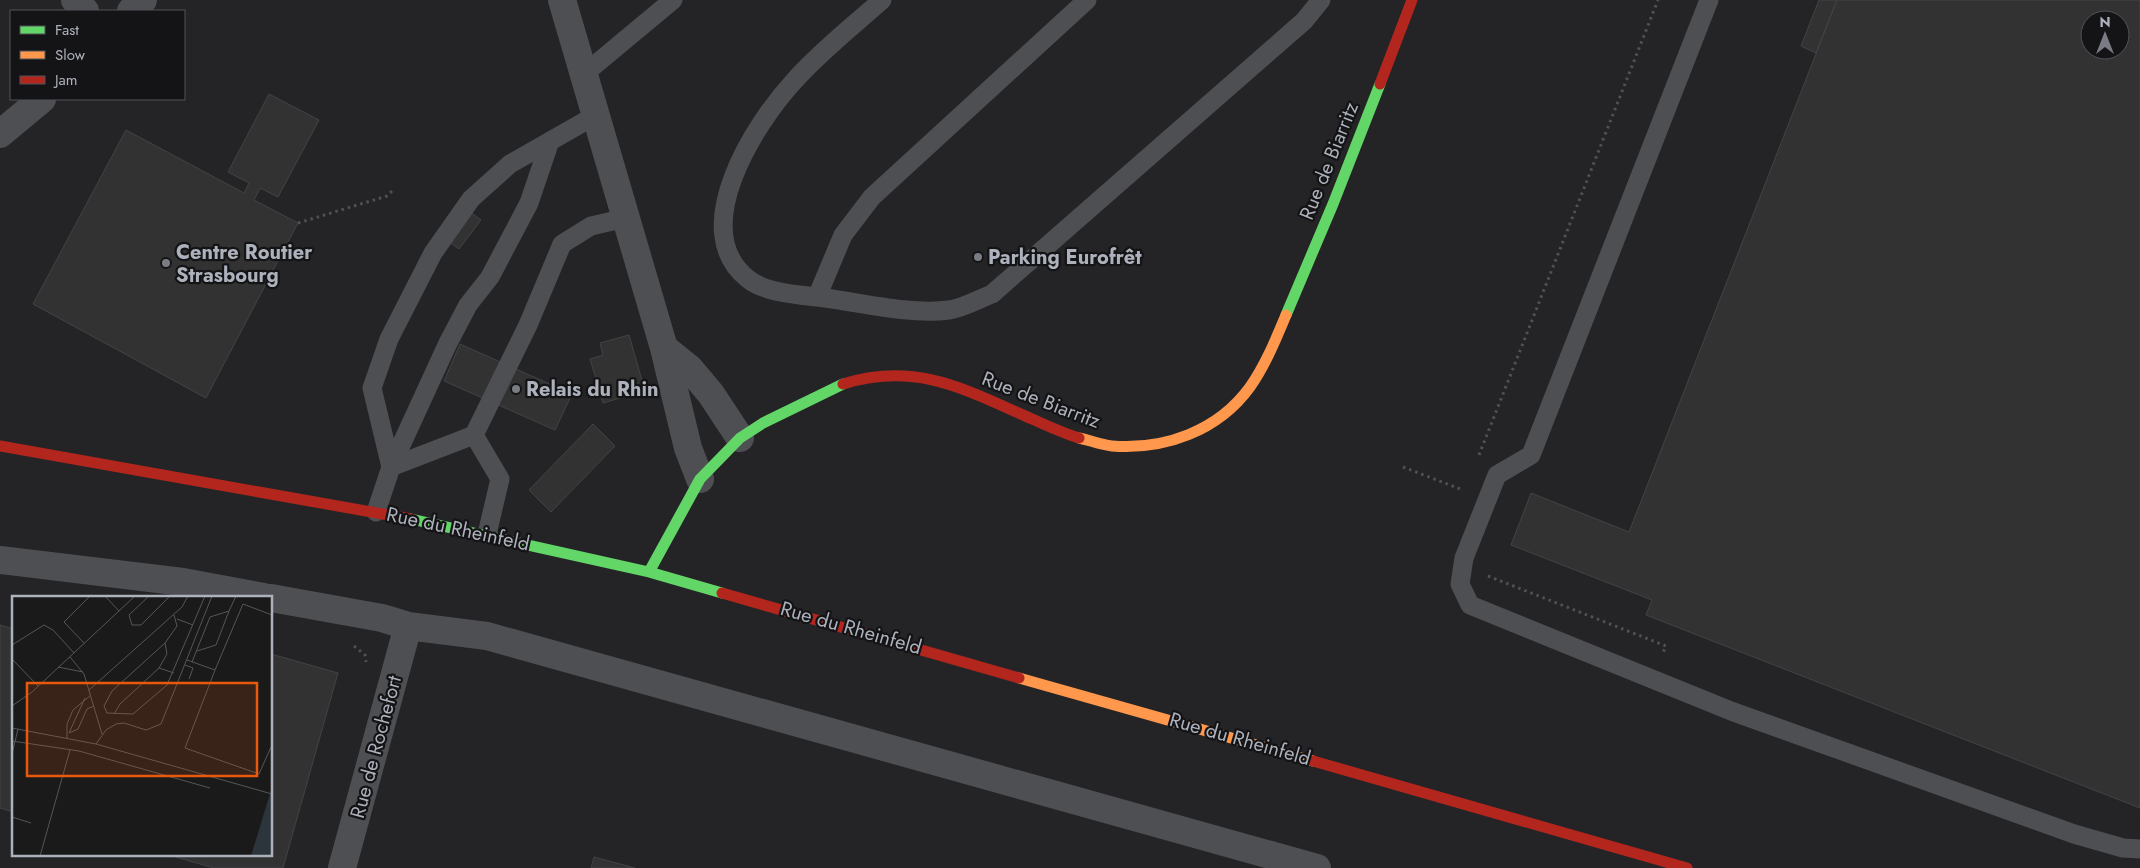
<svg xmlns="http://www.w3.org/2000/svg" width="2140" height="868" font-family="Jost,sans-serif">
  <rect width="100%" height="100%" fill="#1a1a1a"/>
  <!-- built -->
  <path fill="#242426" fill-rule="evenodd" d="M0,0H2140V868H0ZM11,11H184V99H11ZM2090,20H2120V50H2090ZM14,597H271V854H14Z"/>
  <!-- building -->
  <path fill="#323232" stroke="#424346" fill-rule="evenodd" d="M1819,0H1837L1816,53L1801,46Z
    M1837,0H2140V808L1646,615L1652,600L1511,545L1531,493L1629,532ZM2090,20H2120V50H2090Z
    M269,94L319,120L278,197L260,188L254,200L298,223L206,398L33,304L126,130L244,193L249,183L228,172Z
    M469,211L481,220L459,249L448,241Z
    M629,335L645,391L603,403L590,359L603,355L600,343Z
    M460,344L572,394L555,430L444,381Z
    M593,424L615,446L551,512L529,490Z
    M0,625L14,629V812L0,808Z
    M271,654L338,673L283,868H214L165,854H271Z
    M594,857L635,868H591Z"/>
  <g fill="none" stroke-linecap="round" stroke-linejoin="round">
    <!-- path -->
    <path stroke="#505155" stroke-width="3" stroke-dasharray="2.5 4" stroke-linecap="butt" d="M298,223L387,196L394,189
      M1479,455L1658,0
      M1403,467L1463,490
      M1488,576L1666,646L1662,655
      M354,646L365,655L366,662"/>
    <!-- lane -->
    <path stroke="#4e4f53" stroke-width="19" d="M882,0C853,26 821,51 795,80C755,123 686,230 748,279C767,294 802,295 825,298C863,303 911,315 949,310C963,308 979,299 992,294L1304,21L1321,0
      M1709,0L1531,455L1497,475L1464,558L1460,584L1470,605L1731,711L2074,834L2123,848L2140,849
      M584,74L673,0
      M817,297L843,235L872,197L1087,0
      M474,435L500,479L487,534
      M391,467L474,435L528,325L562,244L591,226L626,218
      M391,467L448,343L468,305L490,277L529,203L550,141
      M376,512L391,467L372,388L389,339L433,253L471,199L510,164L596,115"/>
    <!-- street -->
    <path stroke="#4e4f53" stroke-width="28" d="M75,0L85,11
      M562,0L664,348L688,448L700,479
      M131,11L143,0
      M0,134L42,99
      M664,348L690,369L711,394L740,438
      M0,560L183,582L264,597
      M271,598L382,618L408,626L487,636L1317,868
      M342,868L408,626"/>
    <!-- fast -->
    <path stroke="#63d668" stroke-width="11" d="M1286,315L1333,204L1380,84
      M411,519L649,572L722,593
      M649,572L700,479L740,438L763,423L843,384"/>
    <!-- slow -->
    <path stroke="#ff974d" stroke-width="11" d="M1079,438C1089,440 1101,445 1112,446C1165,450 1218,431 1250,387C1265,366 1276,339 1286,315
      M1019,678L1313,761"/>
    <!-- jam -->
    <path stroke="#b3261e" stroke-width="11" d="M1380,84L1412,0
      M843,384C917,361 966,390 1032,419C1048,426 1063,433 1079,438
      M0,446L411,519
      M722,593L1019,678
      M1313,761L1687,868"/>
  </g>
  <!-- markers -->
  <g fill="#797c83" stroke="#141416" stroke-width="2">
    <circle cx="978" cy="257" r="5"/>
    <circle cx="166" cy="263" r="5"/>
    <circle cx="516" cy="389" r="5"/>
  </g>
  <g text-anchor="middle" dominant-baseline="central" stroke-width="4.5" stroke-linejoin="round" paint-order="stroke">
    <!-- street labels -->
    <g font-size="20" fill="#acb1bb" stroke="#141416">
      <text transform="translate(1329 161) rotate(-68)">Rue de Biarritz</text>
      <text transform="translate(1041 400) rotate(21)">Rue de Biarritz</text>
      <text transform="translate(458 529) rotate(12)">Rue du Rheinfeld</text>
      <text transform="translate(851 628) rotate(16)">Rue du Rheinfeld</text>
      <text transform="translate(1240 739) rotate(16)">Rue du Rheinfeld</text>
      <text transform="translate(376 747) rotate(-75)">Rue de Rochefort</text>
    </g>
    <!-- poi labels -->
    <g font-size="20" font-weight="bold" fill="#acb1bb" stroke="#141416" text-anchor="start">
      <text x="176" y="252">Centre Routier<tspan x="176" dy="23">Strasbourg</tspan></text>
      <text x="988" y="257">Parking Eurofrêt</text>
      <text x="526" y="389">Relais du Rhin</text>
    </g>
  </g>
  <!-- overview -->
  <g transform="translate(12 596)">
    <rect width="260" height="260" fill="#1a1a1a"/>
    <path d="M260,191V260H239Z" fill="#2d353c"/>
    <path fill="none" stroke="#54565a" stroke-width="1" d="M93,0L107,15M137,0L117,19L120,29H129L158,0M162,19L165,30L153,47L100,95L92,110L95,117L121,118L155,89L193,0M165,23L181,29M72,47L52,26L78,0M0,49L32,29L41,34L62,57M185,55L204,49L217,15M58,61L72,78L90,138M0,63L26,90M175,64L203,74L173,152L247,178L259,151M180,66L198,21L217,15L224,0M173,69L181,72L177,83M46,71L71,76M147,72L162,77M203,74L231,8L260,19M77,94L170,11L176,0M0,110L20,96L123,0M102,118L108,108L147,72L155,58L153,47M0,132L84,148L260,198M57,137L66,133L75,113L82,110M57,137L73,102M55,142V128L61,114L79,99M0,145L67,155L198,192M84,148L94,134L104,128L112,127L134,134L149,128L200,0M0,158L6,133M0,221L19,227M28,260L58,154"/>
    <path fill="#e8590c" fill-opacity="0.15" stroke="#e8590c" stroke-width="2.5" d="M15,87H245V180H15Z"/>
    <rect width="260" height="260" fill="none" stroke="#acb1bb" stroke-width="2.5"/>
  </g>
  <!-- legend -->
  <rect x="10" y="10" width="175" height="90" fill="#141416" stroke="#515358"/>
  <rect x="20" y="26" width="25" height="8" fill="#63d668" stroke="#515358"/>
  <text x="55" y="35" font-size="15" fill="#acb1bb">Fast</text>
  <rect x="20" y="51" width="25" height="8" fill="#ff974d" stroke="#515358"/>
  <text x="55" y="60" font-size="15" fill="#acb1bb">Slow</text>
  <rect x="20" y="76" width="25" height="8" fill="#b3261e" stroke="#515358"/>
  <text x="55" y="85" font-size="15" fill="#acb1bb">Jam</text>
  <!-- north arrow -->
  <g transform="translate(2105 35)"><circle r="24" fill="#141416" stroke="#515358"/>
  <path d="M0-4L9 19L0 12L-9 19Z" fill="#797c83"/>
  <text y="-8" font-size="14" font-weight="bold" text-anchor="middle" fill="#acb1bb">N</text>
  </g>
</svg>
